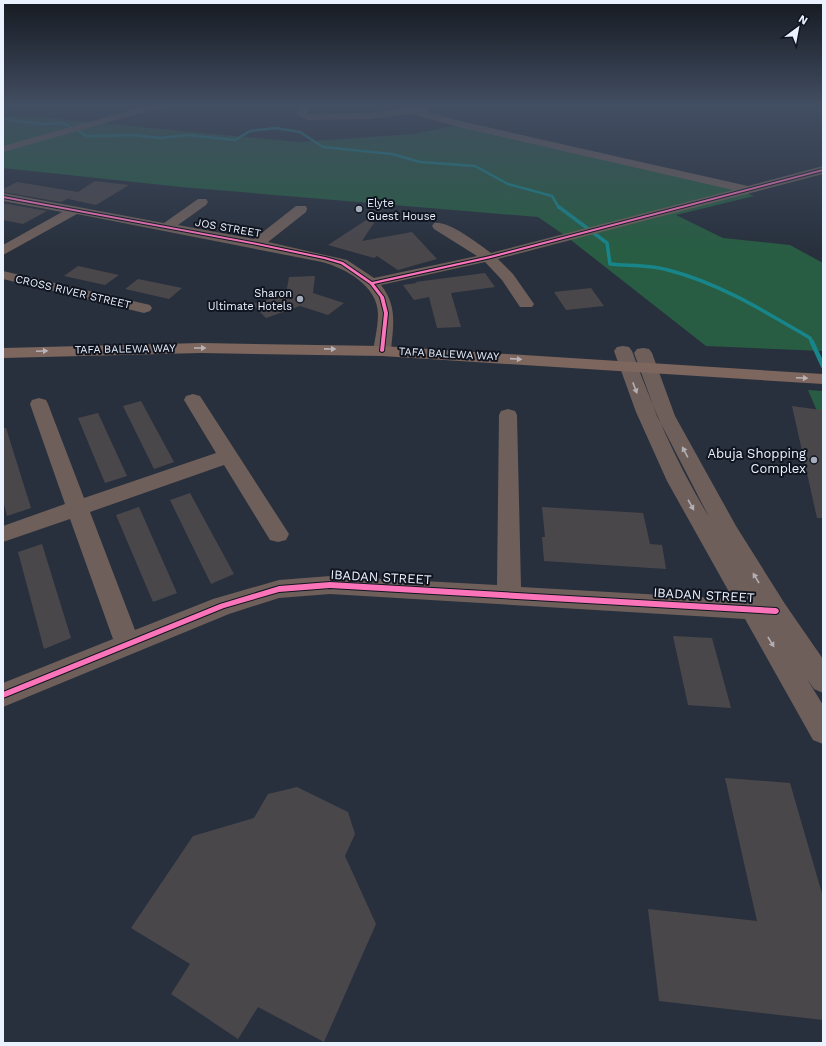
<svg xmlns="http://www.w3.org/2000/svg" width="826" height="1046" font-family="'Work Sans',sans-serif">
  <rect width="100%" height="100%" fill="#28303d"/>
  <!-- green -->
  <path fill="#285d43" d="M3,116L37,117L299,142L413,134L469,123L715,180L754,196L676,215L723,238L790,245L823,263V351L706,346L567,237L538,217L181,187L3,168Z
    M808,390L823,391V425Z"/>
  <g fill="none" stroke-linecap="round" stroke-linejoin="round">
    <!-- stream-far2 -->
    <path stroke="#178589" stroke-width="2.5" d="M3,119L41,124L63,123L87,136L135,135L160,138L188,135L235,140L250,131L275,128L300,132L323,147L392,154L420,162L475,166L508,184L552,196L559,208"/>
    <!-- stream-far1 -->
    <path stroke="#178589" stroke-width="3.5" d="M559,207L607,243L610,264C628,266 650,265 668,270C719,283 764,311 810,338L812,343"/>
    <!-- stream -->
    <path stroke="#178589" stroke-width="4.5" d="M812,342L823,366"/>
  </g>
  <!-- building -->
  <path fill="#4a474b" d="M95,181L129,185L96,205L68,199L75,195L61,202L3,192V189L17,182L78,192Z
    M3,203L47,211L23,224L3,220Z
    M383,209L362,241L412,232L437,259L398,270L377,256L374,258L328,245Z
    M78,266L119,275L105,285L64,276Z
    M485,273L495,287L451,293L461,327L437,328L429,297L414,300L403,285L417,283L415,282Z
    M315,276L313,293L344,303L328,315L300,306L266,318L252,304L286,294L289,277Z
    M138,279L182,288L169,299L125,289Z
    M591,288L604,306L566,310L554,292Z
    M141,401L174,462L154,469L123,406Z
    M792,406L821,410L823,416V518H817Z
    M98,413L127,476L105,483L78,418Z
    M3,428H6L31,508L7,516L3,500Z
    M190,493L234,574L211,584L170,500Z
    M139,507L177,593L153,602L116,515Z
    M542,507L643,513L650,544L662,545L666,569L544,561L542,537H545Z
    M42,544L71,638L44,649L18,552Z
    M673,636L712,638L731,708L688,705Z
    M725,778L790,783L823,897V1020L659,1001L648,909L757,921Z
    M297,787L348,812L355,834L345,856L376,924L324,1042L258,1007L238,1039L171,994L190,964L131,928L193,836L254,818L268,794Z"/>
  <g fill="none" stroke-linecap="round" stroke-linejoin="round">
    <!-- minor -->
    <path fill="#6e5f5b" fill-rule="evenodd" d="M149,105H164L162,107L3,152V146Z
      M302,105H312L307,113L309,114L369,113L403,109L398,105L426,108L427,110L426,112L464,122L748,186L823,166V174L498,259L513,274L534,304L532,307H520L502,280L485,262L381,285C398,307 393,325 391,351L388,355L382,356L376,355L373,351C375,339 378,326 378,314C378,286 345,268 322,262L77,214L3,255V245L62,212L3,201V193L164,223L198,199H206L208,202L206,205L178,225L254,239L296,206H306L307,209L306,212L268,242L347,260L374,278L477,256L434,229L432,226L434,223C448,220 479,244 491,253L733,190L463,128L411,114L369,119L308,120L296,114Z
      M3,271L150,305L152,308L150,311L144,313L3,279Z
      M623,346L629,347L632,351C653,409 677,464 709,517L657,416L634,353L637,349L643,348L649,349L652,353L675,416L736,526L785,604L823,659V693L814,689L807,679L823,705V744L813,740L745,619L330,594L279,598L229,614L3,707V683L113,639L70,519L3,542V526L65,504L30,404L32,400L39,398L46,400L48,404L84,498L216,453L184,400L186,396L193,394L200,396L289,534L286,540L278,542L270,540L224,465L90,512L135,630L213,599L279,580L330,576L497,585L499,415L501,411L508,409L515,411L517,415L521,587L733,599L667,481L636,412L614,351L617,347Z"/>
    <!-- major -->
    <path fill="#7c665e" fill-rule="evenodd" d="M201,343L382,346L823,374V384L382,356L201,353L3,358V348Z"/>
    <!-- cycleway casing -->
    <g stroke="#101520" stroke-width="2">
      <path id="cycleway" d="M823,169V171L491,258L374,284L384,297L388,313L384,351L382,352L380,351L384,313L380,297L370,284L341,264L324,259L257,245L3,198V196L257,243L325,257L343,262L372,282L490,256Z
        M330,582L776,608L778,609L779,611L778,613L776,614L330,588L279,592L224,608L3,698V692L220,604L279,586Z"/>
    </g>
    <!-- cycleway -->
    <use href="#cycleway" fill="#fb73b8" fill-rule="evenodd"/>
  </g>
  <!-- one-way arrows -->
  <defs><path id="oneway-solid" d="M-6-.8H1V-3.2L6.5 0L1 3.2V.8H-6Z"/></defs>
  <g fill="#b9b3b7">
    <use href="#oneway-solid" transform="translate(200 348)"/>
    <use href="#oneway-solid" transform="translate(330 349) rotate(1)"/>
    <use href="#oneway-solid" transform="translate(42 351) rotate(-2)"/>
    <use href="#oneway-solid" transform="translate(516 359) rotate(4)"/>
    <use href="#oneway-solid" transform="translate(802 378) rotate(3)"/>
  </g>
  <g fill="#b3b0b5">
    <use href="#oneway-solid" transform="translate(635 388) rotate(69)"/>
    <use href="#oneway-solid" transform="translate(685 452) rotate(-118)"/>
    <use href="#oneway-solid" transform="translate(691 505) rotate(61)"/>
    <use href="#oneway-solid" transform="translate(756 578) rotate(-121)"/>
    <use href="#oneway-solid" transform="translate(771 642) rotate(59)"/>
  </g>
  <!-- sky -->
  <linearGradient id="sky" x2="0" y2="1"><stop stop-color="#161a22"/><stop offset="0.42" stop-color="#424e62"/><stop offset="1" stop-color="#424e62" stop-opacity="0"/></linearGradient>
  <rect width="826" height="251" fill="url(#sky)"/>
  <!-- markers -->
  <g fill="#a7aebb" stroke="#101520" stroke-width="1.5">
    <circle cx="359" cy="209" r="4"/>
    <circle cx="300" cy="299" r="4"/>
    <circle cx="814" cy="460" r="4"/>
  </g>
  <g text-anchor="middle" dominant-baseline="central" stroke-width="4" stroke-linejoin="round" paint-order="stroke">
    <!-- far-poi labels -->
    <g font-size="11" fill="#ebf2ff" stroke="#101520" text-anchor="start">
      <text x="367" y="203">Elyte<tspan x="367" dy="13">Guest House</tspan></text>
      <text x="292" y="293" text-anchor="end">Sharon<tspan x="292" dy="13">Ultimate Hotels</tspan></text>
    </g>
    <!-- far-street labels -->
    <g font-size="11" fill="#ebf2ff" stroke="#101520">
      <text transform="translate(228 228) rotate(10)">JOS STREET</text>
      <text transform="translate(73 292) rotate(13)">CROSS RIVER STREET</text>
      <text transform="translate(125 349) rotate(-1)">TAFA BALEWA WAY</text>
      <text transform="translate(449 354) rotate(3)">TAFA BALEWA WAY</text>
    </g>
    <!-- poi labels -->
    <g font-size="13" fill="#ebf2ff" stroke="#101520" text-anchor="end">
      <text x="806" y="453">Abuja Shopping<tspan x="806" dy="15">Complex</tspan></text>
    </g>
    <!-- street labels -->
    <g font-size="13" fill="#ebf2ff" stroke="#101520">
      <text transform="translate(381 577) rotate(3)">IBADAN STREET</text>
      <text transform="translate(704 595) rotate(3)">IBADAN STREET</text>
    </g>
  </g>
  <!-- border -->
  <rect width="826" height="1046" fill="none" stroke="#ebf2ff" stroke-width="8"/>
  <!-- north arrow -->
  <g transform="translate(798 28) rotate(32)" stroke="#101520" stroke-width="3" paint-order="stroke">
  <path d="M0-3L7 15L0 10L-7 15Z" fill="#ebf2ff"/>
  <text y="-6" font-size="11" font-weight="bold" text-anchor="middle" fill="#ebf2ff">N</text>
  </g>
</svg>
